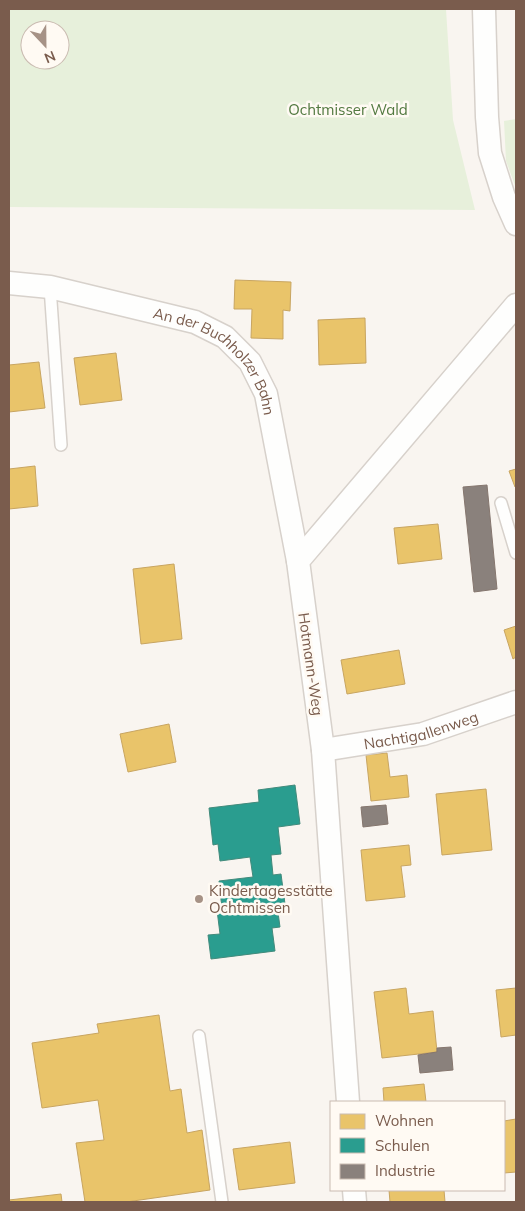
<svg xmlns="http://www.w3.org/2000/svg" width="525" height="1211" font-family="Mulish,sans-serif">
  <rect width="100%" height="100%" fill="#f9f5f0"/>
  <!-- green -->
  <path fill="#e7f0db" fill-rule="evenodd" d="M9,9H446L453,120L475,210L9,207ZM30,30H60V60H30Z
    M516,119V188L506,161L504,121Z"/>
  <!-- homes -->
  <path fill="#e9c46a" stroke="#c8a561" d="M235,280L291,282L290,311L283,310V339L251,338L252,309H234Z
    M365,318L366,363L319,365L318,320Z
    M116,353L122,400L80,405L74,358Z
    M39,362L45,408L9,412V365Z
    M35,466L38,506L9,509V469Z
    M516,469V487H515L509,471Z
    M438,524L442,559L398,564L394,528Z
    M174,564L182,639L141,644L133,569Z
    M516,626V657L513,659L504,630Z
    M399,650L405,684L347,694L341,660Z
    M169,724L176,762L128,772L120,734Z
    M387,753L390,777L407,775L409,797L371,801L366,755Z
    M486,789L492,850L442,855L436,794Z
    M409,845L411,865L401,866L405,897L366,901L361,850Z
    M406,988L409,1014L433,1011L437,1052L382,1058L374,992Z
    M516,988V1035L501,1037L496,990Z
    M159,1015L170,1091L181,1089L187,1133L202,1130L210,1190L126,1202H85L76,1143L104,1140L98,1100L42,1108L32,1043L99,1033L97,1024Z
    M424,1084L426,1102H384L383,1088Z
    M516,1119V1172L504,1173V1121Z
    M290,1142L295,1183L239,1190L233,1149Z
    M389,1190H444L445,1202H390Z
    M61,1194L62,1202H9V1200Z"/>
  <!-- schools -->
  <path fill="#2a9d8f" stroke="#428a7b" d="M295,785L300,824L278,827L281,854L271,855L273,875L281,874L285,904L277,905L280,927L272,928L275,951L211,959L208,935L220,934L217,910L222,909L219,881L253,877L250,857L220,861L218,844L213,845L209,808L259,802L258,790Z"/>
  <!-- industry -->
  <path fill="#8a817c" stroke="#85766e" d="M487,485L497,589L474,592L463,487Z
    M386,805L388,824L363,827L361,807Z
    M451,1047L453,1070L420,1073L418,1055L437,1052V1048Z"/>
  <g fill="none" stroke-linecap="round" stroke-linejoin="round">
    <!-- lane casing -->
    <g stroke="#d7d1cb" stroke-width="14">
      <path id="lane" d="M50,287L61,445
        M501,503L516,553
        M199,1036L222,1202"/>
    </g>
    <!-- street casing -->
    <g stroke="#d7d1cb" stroke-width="25">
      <g id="street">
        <path d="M484,9L487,117L490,153L504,197L516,224"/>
        <path id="s1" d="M9,283L50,287L195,322L225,337L250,362L266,394L298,561"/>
        <path id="s2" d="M323,750L423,734L516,702"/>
        <path d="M348,1102L323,750L298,561L516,305"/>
        <path d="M354,1190L355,1202"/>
      </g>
    </g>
    <!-- lane -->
    <use href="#lane" stroke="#fefefd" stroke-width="11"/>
    <!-- street -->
    <use href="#street" stroke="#fefefd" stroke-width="22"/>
  </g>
  <!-- markers -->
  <circle fill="#a69286" stroke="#fffaf3" stroke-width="2" cx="199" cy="899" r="5"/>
  <g text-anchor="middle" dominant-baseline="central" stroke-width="5" stroke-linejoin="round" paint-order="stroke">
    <!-- park labels -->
    <g font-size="15" fill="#537a41" stroke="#fffaf3">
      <text x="348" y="109">Ochtmisser Wald</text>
    </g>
    <!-- street labels -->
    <g font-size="15" fill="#7a5c4d" stroke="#fffaf3">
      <text stroke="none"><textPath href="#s1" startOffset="232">An der Buchholzer Bahn</textPath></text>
      <text transform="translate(311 664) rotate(82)">Hotmann-Weg</text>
      <text stroke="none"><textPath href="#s2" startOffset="100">Nachtigallenweg</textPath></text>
    </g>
    <!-- poi labels -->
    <g font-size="15" fill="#7a5c4d" stroke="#fffaf3" text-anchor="start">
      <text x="209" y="890">Kindertagesstätte<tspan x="209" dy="17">Ochtmissen</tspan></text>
    </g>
  </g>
  <!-- border -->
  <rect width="525" height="1211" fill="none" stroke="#7a5c4d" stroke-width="20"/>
  <!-- legend -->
  <rect x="330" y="1101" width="175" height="90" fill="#fffaf3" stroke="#cabbb1"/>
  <rect x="340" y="1114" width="25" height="15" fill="#e9c46a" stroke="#cabbb1"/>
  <text x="375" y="1126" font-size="15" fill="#7a5c4d">Wohnen</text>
  <rect x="340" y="1138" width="25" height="15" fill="#2a9d8f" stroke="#cabbb1"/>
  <text x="375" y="1151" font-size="15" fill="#7a5c4d">Schulen</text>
  <rect x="340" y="1164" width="25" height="15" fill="#8a817c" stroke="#cabbb1"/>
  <text x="375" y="1176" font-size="15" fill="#7a5c4d">Industrie</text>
  <!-- north arrow -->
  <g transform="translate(45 45) rotate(158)"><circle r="24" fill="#fffaf3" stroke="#cabbb1"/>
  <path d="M0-4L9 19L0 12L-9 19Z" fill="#a69286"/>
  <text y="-8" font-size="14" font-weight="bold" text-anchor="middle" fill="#7a5c4d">N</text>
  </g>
</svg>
